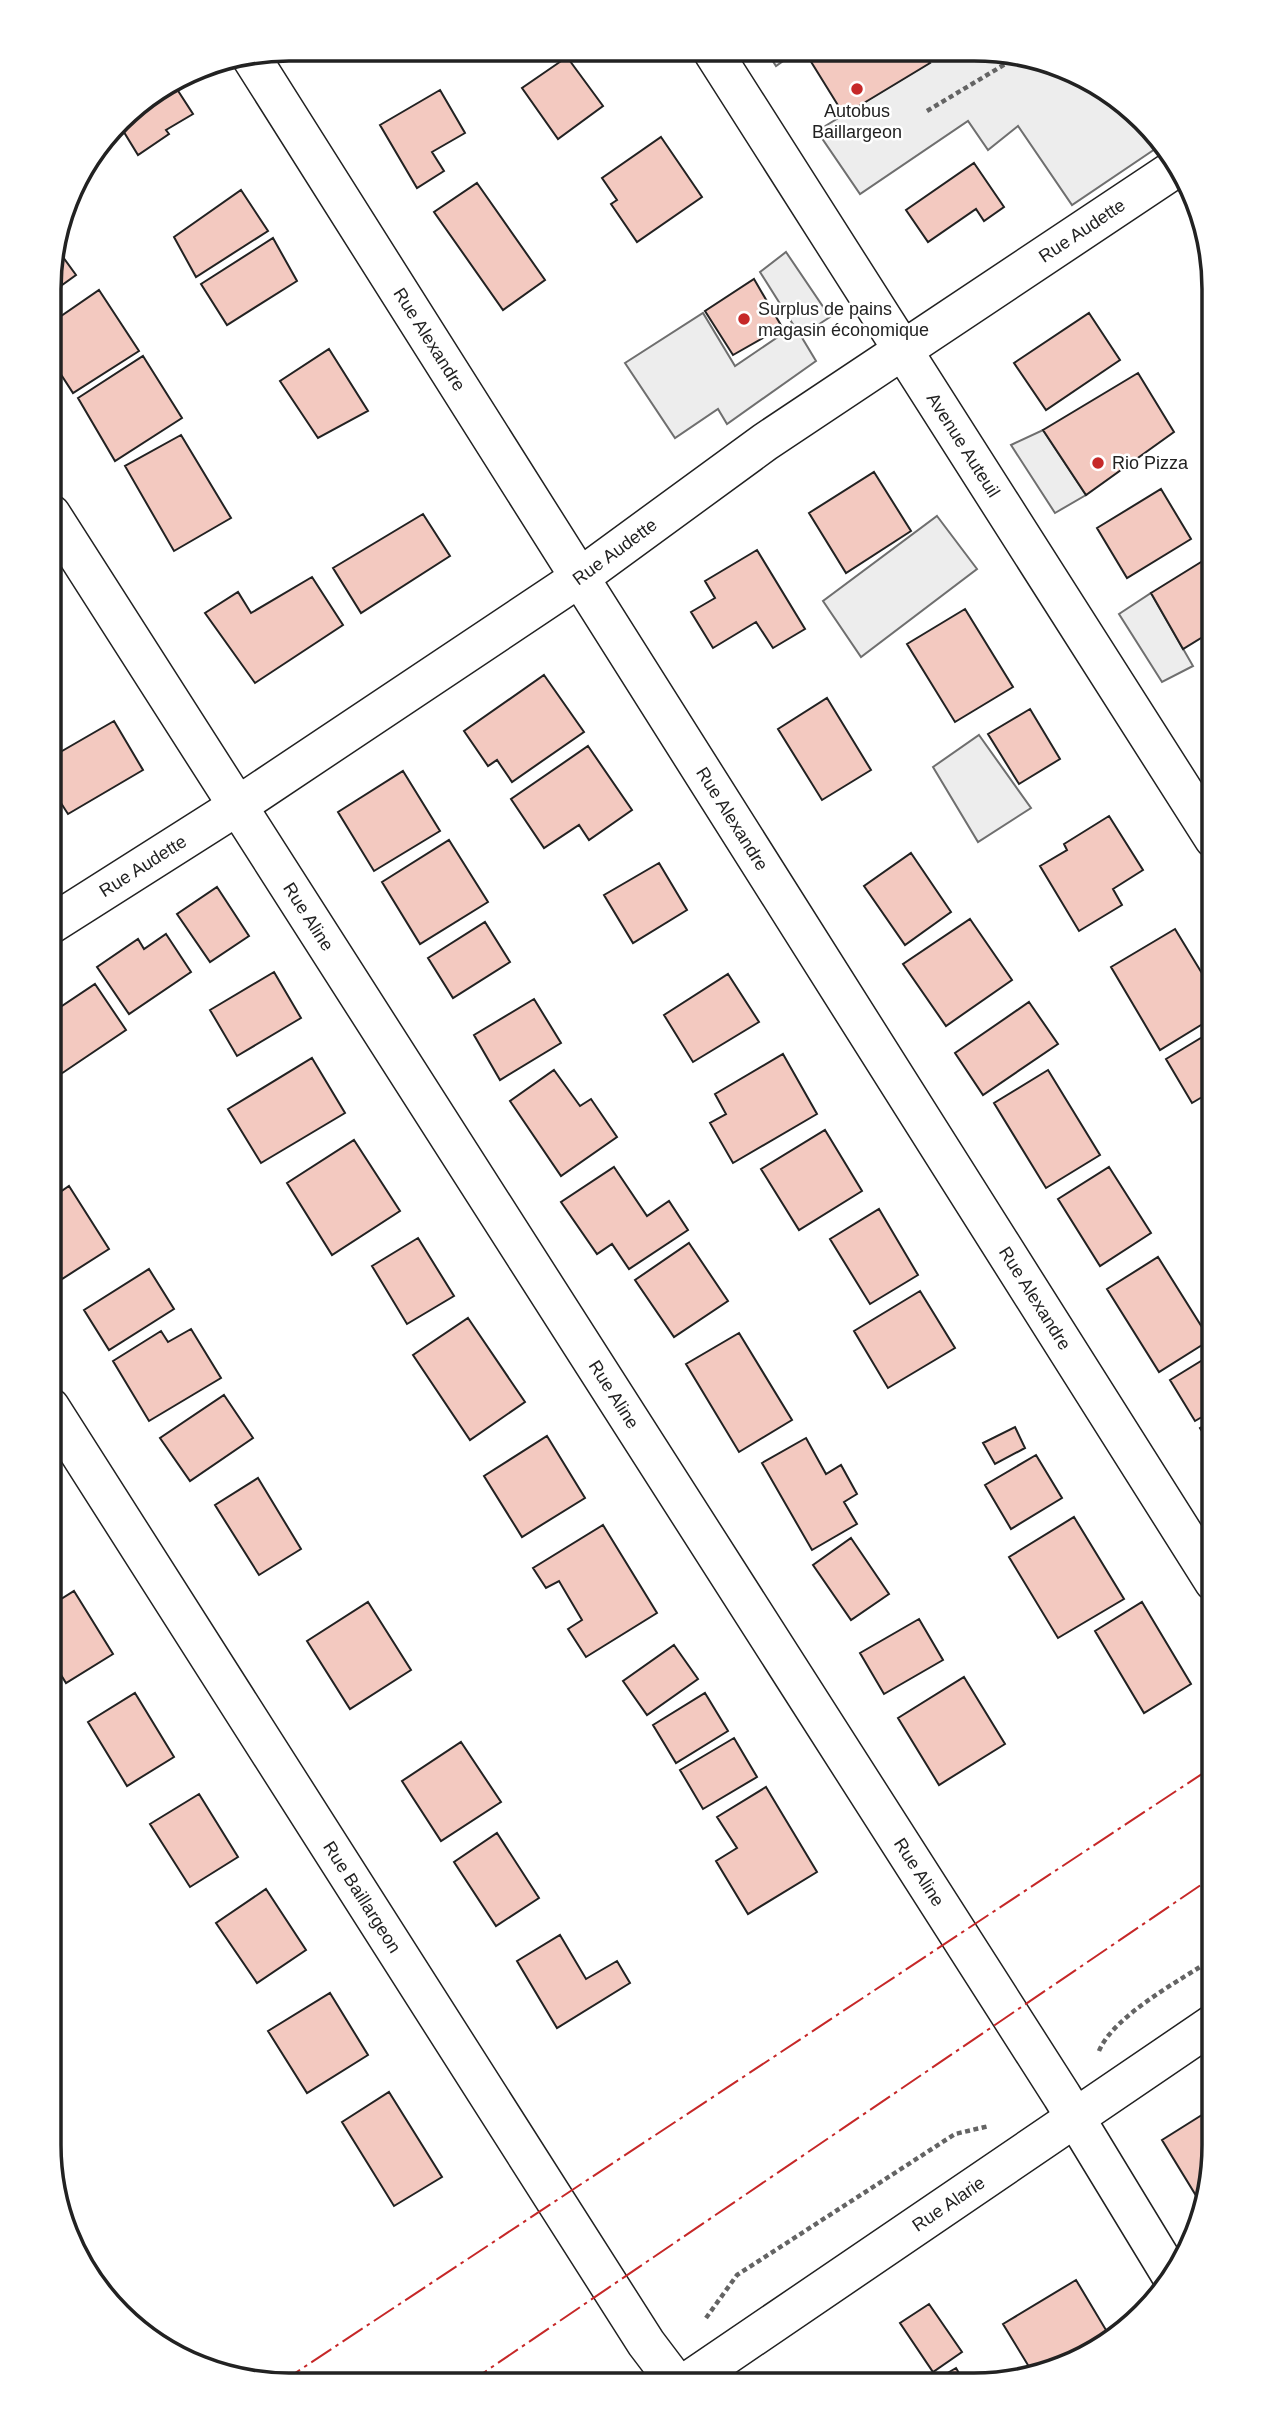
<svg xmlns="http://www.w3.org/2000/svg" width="1263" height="2434" font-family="Helvetica,sans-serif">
  <rect width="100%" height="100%" fill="#fff"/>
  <!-- parking -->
  <path fill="#ededed" stroke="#6f6f6f" stroke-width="2" d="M767,52H796L776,66Z
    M922,53L1020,54L1132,108L1158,147L1072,205L1018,126L988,150L968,121L860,194L817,131L929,63Z
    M786,252L830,317L801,336L816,361L727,424L718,409L675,438L625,363L703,313L735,366L794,326L760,272Z
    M1043,430L1086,495L1055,513L1011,445Z
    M937,516L977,569L861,657L823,601Z
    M1151,593L1193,666L1162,682L1119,614Z
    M979,735L1031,808L978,842L933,767Z"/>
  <!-- building -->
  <path fill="#f3c9c0" stroke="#222" stroke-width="2" d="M344,49H358L348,56Z
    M805,52L922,53L930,63L844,115Z
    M567,57L603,106L558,139L522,88Z
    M173,83L193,114L166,130L169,134L138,155L119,124L131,109Z
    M440,90L465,133L432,152L444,171L417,188L380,125Z
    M661,137L702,197L637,242L611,204L617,200L602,178Z
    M974,163L1004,207L984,221L976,209L928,242L906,210Z
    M477,183L545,280L503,310L434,212Z
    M241,190L268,231L196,277L174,237Z
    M273,238L297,281L227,325L201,284Z
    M55,246L76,275L51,293V258Z
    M754,279L782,327L733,355L705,311Z
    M99,290L139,351L73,393L51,359V323Z
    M1089,313L1120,360L1046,410L1014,363Z
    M1214,322V344L1204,329Z
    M329,349L368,411L318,438L280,381Z
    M143,356L182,418L115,461L78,398Z
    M1138,373L1174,432L1086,495L1043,430Z
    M181,435L231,518L174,551L125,466Z
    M874,472L911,531L846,573L809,513Z
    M1161,489L1191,539L1127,578L1097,528Z
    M423,514L450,556L361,613L333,568Z
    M757,550L805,629L773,648L756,622L713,648L691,612L715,598L705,581Z
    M1214,554V630L1183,649L1151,593Z
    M312,577L343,625L255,683L205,613L238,592L251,613Z
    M965,609L1013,687L955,722L907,644Z
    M1214,658V680L1204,664Z
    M544,675L584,732L512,782L497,760L488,766L464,731Z
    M827,698L871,770L822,800L778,729Z
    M1030,709L1060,759L1019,784L988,734Z
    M114,721L143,770L68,814L50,786V758Z
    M588,746L632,810L589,840L579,825L544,848L511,799Z
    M403,771L440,831L374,871L338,812Z
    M1109,816L1143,870L1113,889L1122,905L1079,931L1040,866L1067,850L1064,844Z
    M449,840L488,902L420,944L382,882Z
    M911,853L951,912L905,945L864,886Z
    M659,863L687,910L633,943L604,895Z
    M217,887L249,936L210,962L177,914Z
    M970,919L1012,980L946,1026L903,964Z
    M485,922L510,962L453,998L428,958Z
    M1175,929L1214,993V1017L1160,1050L1111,967Z
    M166,934L191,972L129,1014L97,967L138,939L144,949Z
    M274,972L301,1018L237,1056L210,1010Z
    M728,974L759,1022L693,1062L664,1015Z
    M95,984L126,1030L55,1078L50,1071V1014Z
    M534,999L561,1043L500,1080L474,1035Z
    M1029,1002L1058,1044L983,1095L955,1053Z
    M1214,1030V1090L1192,1103L1166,1059Z
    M783,1054L817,1114L733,1163L710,1123L726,1114L715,1094Z
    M312,1058L345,1113L261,1163L228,1109Z
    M554,1070L580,1106L591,1099L617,1137L561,1176L510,1101Z
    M1048,1070L1100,1155L1046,1188L994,1103Z
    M1214,1123V1144L1204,1130Z
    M825,1130L862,1191L799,1230L761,1169Z
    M354,1140L400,1211L332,1255L287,1183Z
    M614,1167L647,1216L669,1201L688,1230L629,1269L612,1244L597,1254L561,1202Z
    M1109,1167L1151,1233L1100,1266L1058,1199Z
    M69,1186L109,1249L62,1279L50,1260V1199Z
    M879,1209L918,1275L870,1304L830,1239Z
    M418,1238L454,1296L407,1324L372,1266Z
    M689,1243L728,1301L674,1337L635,1280Z
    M1158,1257L1210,1340L1159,1372L1107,1289Z
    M149,1269L174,1309L109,1350L84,1310Z
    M920,1291L955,1348L888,1388L854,1331Z
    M468,1318L525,1402L470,1440L413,1355Z
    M191,1329L221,1378L149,1421L113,1361L161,1331L168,1342Z
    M739,1333L792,1420L739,1452L686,1364Z
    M1214,1353V1410L1195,1421L1170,1380Z
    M224,1395L253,1438L190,1481L160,1438Z
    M1214,1419V1451L1200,1428Z
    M1015,1427L1025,1448L995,1464L983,1443Z
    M547,1436L585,1498L522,1537L484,1476Z
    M806,1438L826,1474L841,1465L857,1494L844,1502L857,1524L812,1550L762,1463Z
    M1036,1455L1062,1498L1011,1529L985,1485Z
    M258,1478L301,1549L259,1575L215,1505Z
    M1074,1517L1124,1599L1058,1638L1009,1557Z
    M603,1525L657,1613L586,1657L568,1629L582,1620L559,1581L546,1588L533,1568Z
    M851,1538L889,1594L851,1620L813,1565Z
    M74,1591L113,1654L66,1683L50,1657V1606Z
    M368,1602L411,1670L350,1709L307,1641Z
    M1142,1602L1191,1684L1144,1713L1095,1631Z
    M919,1619L943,1660L884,1694L860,1653Z
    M674,1645L698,1679L647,1715L623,1681Z
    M964,1677L1005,1744L939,1785L898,1718Z
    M135,1693L174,1757L127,1786L88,1722Z
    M705,1693L728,1731L676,1763L653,1725Z
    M734,1738L757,1777L703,1809L680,1770Z
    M461,1742L501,1802L441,1841L402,1781Z
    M766,1787L817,1872L748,1914L716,1861L737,1848L717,1817Z
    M199,1794L238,1857L190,1887L150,1824Z
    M497,1833L539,1898L496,1926L454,1862Z
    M266,1889L306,1950L257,1983L216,1923Z
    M560,1935L586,1979L617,1961L630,1983L557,2028L517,1961Z
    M330,1993L368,2055L307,2093L268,2031Z
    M389,2092L442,2177L394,2206L342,2122Z
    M1213,2108V2161L1203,2207L1162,2140Z
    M1076,2280L1112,2340L1051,2372L1034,2375L1003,2324Z
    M929,2304L962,2352L933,2372L900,2323Z
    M956,2368L966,2385H927Z"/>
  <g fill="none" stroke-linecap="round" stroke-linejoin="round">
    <!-- minor casing -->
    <g stroke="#222" stroke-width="41">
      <g id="minor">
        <path id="s1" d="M713,52L1214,839"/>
        <path id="s2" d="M251,57L1214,1582"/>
        <path id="s3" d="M51,514L1062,2096L1172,2277"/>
        <path id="s4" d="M50,925L236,807L579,578L765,442L1173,170"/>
        <path id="s5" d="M50,1407L646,2343L677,2384"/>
        <path id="s6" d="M684,2384L1213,2024"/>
      </g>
    </g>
    <!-- path -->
    <path stroke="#646464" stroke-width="4.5" stroke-dasharray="5 3.5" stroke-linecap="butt" d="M927,111L1022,54
      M1099,2051C1114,2015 1181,1980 1214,1958
      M706,2318L737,2275L955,2134L989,2126"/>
    <!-- minor -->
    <use href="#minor" stroke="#fff" stroke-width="38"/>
    <!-- power -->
    <path stroke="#c62828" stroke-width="2" stroke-dasharray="24 5 3.5 5" stroke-linecap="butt" d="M280,2383L1214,1766
      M467,2384L1214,1876"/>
  </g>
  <!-- markers -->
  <g fill="#c62828" stroke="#fff" stroke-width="2.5">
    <circle cx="857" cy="89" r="7"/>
    <circle cx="744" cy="319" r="7"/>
    <circle cx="1098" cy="463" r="7"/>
  </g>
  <g text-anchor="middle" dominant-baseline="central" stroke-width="5" stroke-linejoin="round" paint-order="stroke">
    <!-- poi labels -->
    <g font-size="18" fill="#222" stroke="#fff" text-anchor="start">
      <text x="857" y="111" text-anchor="middle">Autobus<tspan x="857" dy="21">Baillargeon</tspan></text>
      <text x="758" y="309">Surplus de pains<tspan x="758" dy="21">magasin économique</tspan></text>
      <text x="1112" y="463">Rio Pizza</text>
    </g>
    <!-- street labels -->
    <g font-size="18" fill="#222" stroke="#fff">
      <text stroke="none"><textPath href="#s4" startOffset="1244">Rue Audette</textPath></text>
      <text stroke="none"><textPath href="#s2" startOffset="334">Rue Alexandre</textPath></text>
      <text stroke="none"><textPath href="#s1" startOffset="466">Avenue Auteuil</textPath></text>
      <text stroke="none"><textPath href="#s4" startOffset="677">Rue Audette</textPath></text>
      <text stroke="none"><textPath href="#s2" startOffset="901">Rue Alexandre</textPath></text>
      <text stroke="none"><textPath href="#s4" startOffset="110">Rue Audette</textPath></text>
      <text stroke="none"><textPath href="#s3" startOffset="478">Rue Aline</textPath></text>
      <text stroke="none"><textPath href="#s2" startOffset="1468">Rue Alexandre</textPath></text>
      <text stroke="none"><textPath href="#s3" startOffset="1045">Rue Aline</textPath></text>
      <text stroke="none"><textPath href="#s3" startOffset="1612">Rue Aline</textPath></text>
      <text stroke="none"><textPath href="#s5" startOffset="581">Rue Baillargeon</textPath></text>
      <text stroke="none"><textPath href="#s6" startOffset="320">Rue Alarie</textPath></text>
    </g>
  </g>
  <!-- crop -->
  <path d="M0 0H1263V2434H0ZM289 61H974A228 228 0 0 1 1202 289V2145A228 228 0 0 1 974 2373H289A228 228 0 0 1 61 2145V289A228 228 0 0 1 289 61Z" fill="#fff" fill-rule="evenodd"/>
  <path fill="none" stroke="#222" stroke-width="3.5" d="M289 61H974A228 228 0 0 1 1202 289V2145A228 228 0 0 1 974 2373H289A228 228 0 0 1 61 2145V289A228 228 0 0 1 289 61Z"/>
</svg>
